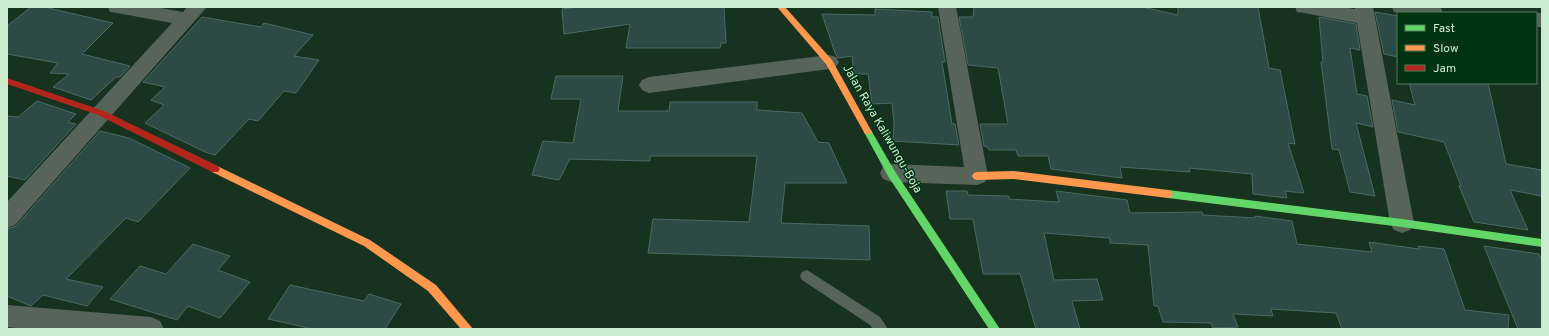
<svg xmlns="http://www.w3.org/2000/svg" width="1549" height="336" font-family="Overpass,sans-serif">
  <rect width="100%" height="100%" fill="#17321f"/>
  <!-- building -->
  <path fill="#2d4b44" stroke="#4a6a65" d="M31,7H44L113,23L82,54L130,66L120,77H116L91,100L53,87L69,74L50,73L58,63L7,54V26Z
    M578,7H724L726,43H721L720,48H626L630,24L564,34L562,9Z
    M974,7H1142L1178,15V7H1258L1269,68L1280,70L1295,144L1288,143L1304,193L1285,191L1287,198L1253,194L1252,174L1189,168L1190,172L1120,167L1122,178L1051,169L1048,156H1018L1016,150H989L988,147L984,146L980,124H1008L998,68L968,65L959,17H973Z
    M875,9L932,12V17H938L945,62H942L952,124H955L959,145L893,141L894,124L892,103L872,104L868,74H854L852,56L838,58L835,53L822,14L875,15Z
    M1375,12L1398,16V57L1384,54Z
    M202,17L261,27L264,23L313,35L294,56L319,60L296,93L284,91L258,121L249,119L215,155L205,152L145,123L164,105L151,100L165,87L143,82Z
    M1319,17L1356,24L1360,50L1350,48L1357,94L1367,96L1373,127L1356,123L1375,196L1350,192L1339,150L1332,149L1321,62H1323Z
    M556,76H623L618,111H669L670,102H757V110L802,113L818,142L829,143L847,183H785L781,223L869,226L870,260L648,253L653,219L749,222L757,156H650V161L570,159L559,180L532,175L543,141L573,143L581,99H551Z
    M1409,83H1488L1506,164L1542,170V196L1510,190L1528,230L1474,222L1459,186H1461L1444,142L1398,132L1392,100L1415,105Z
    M37,101L76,114L68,122L76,124L25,180L7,176V116L18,117Z
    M100,131L129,138L190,168L138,222L126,218L66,279L103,287L87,306L43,295L31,306L7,296V229L16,226Z
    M946,191H967L968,195L1009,196V199L1059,202L1056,191L1127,200L1130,213L1202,212L1203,215L1255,218V216L1292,221L1297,244L1372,252L1369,242L1419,249L1418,246L1444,249L1465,310L1509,315L1508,329H1342L1336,313L1271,309L1273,316L1233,314L1238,327L1213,328L1211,323L1163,322L1158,306H1154L1148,245L1110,243V238L1044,233L1054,280L1097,279L1103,300L1072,301L1080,329H1036L1020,274H983L973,219H950Z
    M193,244L230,256L218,270L250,282L220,318L188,306L177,320L110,299L140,266L166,274Z
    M1484,246L1539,254L1542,260V329H1518Z
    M290,285L364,301L369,294L401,304L385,329H313L268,319Z"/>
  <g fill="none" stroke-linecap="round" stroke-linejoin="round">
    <!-- lane -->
    <path fill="#57645a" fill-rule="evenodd" d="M807,270L880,317L888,329H873L870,325L802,280L800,276L802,272Z"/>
    <!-- street -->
    <path fill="#57645a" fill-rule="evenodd" d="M108,7H155L183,12L187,7H207L15,225L7,228V202L172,23L117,13L110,12Z
      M938,7H956L988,176L985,182L977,185L891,182L883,179L880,173L883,167L891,164L964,167Z
      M1295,7H1341L1355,9V7H1373L1414,223L1410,230L1402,233L1394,230L1390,223L1357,23L1304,13L1297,12Z
      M1392,7H1436L1441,8L1443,13H1399L1394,12Z
      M1536,13H1542V27H1536Z
      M829,55L836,57L839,62L836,67L829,69L649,93L642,90L639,85L642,80L649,77Z
      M7,305L151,317L160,321L164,329H26L7,327Z"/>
    <!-- fast -->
    <path fill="#63d668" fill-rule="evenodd" d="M868,129L871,130L894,170L1000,329H989L888,176L864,132Z
      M1168,190L1402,219L1542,239V247L1402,227L1168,198L1165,197L1163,194L1165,191Z"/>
    <!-- slow -->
    <path fill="#ff974d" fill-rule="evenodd" d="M777,7H785L832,60L872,132L871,134H865L826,64Z
      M215,165L370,240L436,285L473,329H461L428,291L364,246L212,172L210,169L212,166Z
      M1013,171L1168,190L1171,191L1173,194L1171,197L1168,198L1013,179L977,180L974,179L972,176L974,173L977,172Z"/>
    <!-- jam -->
    <path fill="#b3261e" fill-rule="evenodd" d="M7,78L104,111L218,166L220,169L218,172H212L98,115L7,84Z"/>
  </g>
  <g text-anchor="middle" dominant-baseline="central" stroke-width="3" stroke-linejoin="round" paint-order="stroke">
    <!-- street labels -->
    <g font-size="12" fill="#ccecd1" stroke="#031">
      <text transform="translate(882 129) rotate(60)">Jalan Raya Kaliwungu-Boja</text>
    </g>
  </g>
  <!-- border -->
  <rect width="1549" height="336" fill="none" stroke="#ccecd1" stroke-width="16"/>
  <!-- legend -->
  <rect x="1397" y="12" width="140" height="72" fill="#003311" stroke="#527d5e"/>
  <rect x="1405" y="25" width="20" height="6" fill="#63d668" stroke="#527d5e"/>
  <text x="1433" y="32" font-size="12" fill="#ccecd1">Fast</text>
  <rect x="1405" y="45" width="20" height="6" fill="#ff974d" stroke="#527d5e"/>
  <text x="1433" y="52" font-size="12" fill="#ccecd1">Slow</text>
  <rect x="1405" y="65" width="20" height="6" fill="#b3261e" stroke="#527d5e"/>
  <text x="1433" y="72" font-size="12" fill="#ccecd1">Jam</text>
</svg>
